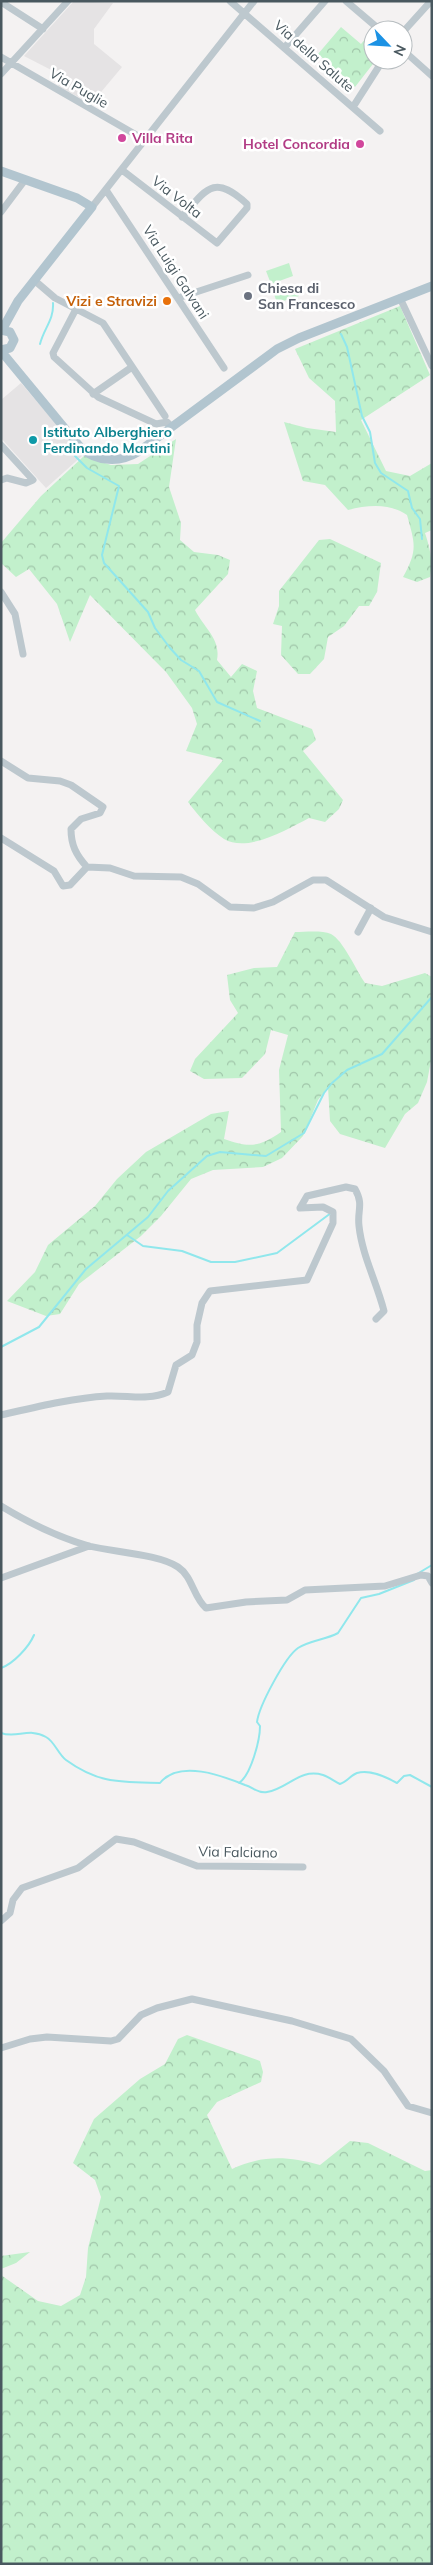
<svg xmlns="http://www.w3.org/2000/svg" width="433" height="2565" font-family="Mulish,sans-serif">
  <defs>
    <pattern id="forest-crowns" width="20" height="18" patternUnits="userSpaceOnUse" patternTransform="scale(1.25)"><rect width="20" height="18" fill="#c2f0cc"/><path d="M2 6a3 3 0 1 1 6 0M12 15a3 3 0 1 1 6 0" fill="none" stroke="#a0c5a9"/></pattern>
  </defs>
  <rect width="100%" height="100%" fill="#f4f2f2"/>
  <!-- education -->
  <path fill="#e5e3e4" d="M74,1L113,3L94,29V44L122,67L91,104L58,86L59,74L24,56Z
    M21,383L83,455L46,488L1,438V400Z"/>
  <!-- green -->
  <path fill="#c2f0cc" d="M289,263L293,276L271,284L266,271Z
    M295,285L299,296L277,303L273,291Z"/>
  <!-- forest -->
  <path fill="url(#forest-crowns)" d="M341,27L361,44L372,31L373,33V60H376L355,87L318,54Z
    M400,306L430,375L361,420L386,471L410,476L432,463V530L425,533C430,548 433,561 430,577L417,582L403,577C418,550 415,544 407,515C390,503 368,505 348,510L325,485L303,481L284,422L307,428L336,432L335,401L309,378L295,349Z
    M176,439L169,487L181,523L180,540L194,552L218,555L230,560L228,574L195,610C204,628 221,639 217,660L231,677L242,664L257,671L253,691L257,708L312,729L316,740L303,751L343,800L339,809L325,822L309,818C288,829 248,853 224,839C210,830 198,815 188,802L223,760L186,751L197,724L192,708L166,672L90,595L70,642L57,604L29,569L16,577L1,563V543L41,496L84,456L111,465L138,464Z
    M330,539L381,563L377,592L369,606H359L344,626L328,637L324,659L310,674H298L281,655L282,626L273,624L279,606V591L319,540Z
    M295,932C305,932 322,930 331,934C343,940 356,970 365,983L382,986L425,973L432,977V1055L427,1082L418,1103L405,1114L385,1148L340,1134L330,1121L328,1087L318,1100L303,1136L282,1158L263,1167L213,1170L191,1179L161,1216L141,1236L79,1284L60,1314L46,1316L7,1301L35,1272L48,1245L95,1206L117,1179L146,1152L211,1114L229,1111L224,1139C250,1148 259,1147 281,1132L279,1070L288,1035L271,1030L265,1054L242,1078L204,1079L190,1071L195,1059L238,1013L230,1000L227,975L254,968L277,967Z
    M187,2035L260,2061L263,2072L261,2082L217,2102L207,2115L232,2169C263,2155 287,2156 320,2165L350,2141L368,2143L425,2171L432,2170V2564H1V2275L38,2301L61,2306L80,2295L86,2277L88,2248L101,2197L95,2180L73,2163L94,2119L140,2079L165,2064L178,2039Z
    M30,2252L16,2263L1,2269V2256Z"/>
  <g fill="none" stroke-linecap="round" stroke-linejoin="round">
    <!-- stream -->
    <path stroke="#90e7ec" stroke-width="2" d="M341,334L347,347L362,416L370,432L375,463L381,473L408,491L412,508L420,519L422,539
      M40,344C44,328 54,320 53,303
      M75,456L87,468L119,486L102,555L104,563L148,612L155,628L170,648L181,660L199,671L217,702L260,721
      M127,1235L143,1246L182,1251L211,1262H235L277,1253L331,1213
      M1,1347L39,1327L86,1269L148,1217L168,1191L207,1156L220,1152L266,1156L304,1133L324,1093L332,1083L347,1070L382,1054L431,998
      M417,1574L432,1565
      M1,1668C13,1664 29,1647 34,1635
      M1,1733C16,1739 29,1727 46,1737C55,1742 58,1754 66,1760C99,1784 121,1782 160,1783C179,1759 223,1776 245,1785C253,1787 258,1794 267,1792C288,1789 299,1768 323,1775C329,1777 334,1781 340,1784C347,1782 351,1775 357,1773C370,1769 386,1777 397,1783L404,1776L410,1775L432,1787
      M239,1783C251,1775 260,1740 260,1726L257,1722C259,1706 285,1657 298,1648C311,1640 325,1640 338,1633L361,1598L379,1594L414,1580"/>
    <!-- minor -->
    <path stroke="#bdc8ce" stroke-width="7" d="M230,1L380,131
      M346,1L380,30
      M1,2L43,29
      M403,32L431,1
      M285,47L325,1
      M403,50L432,76
      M1,57L145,140
      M1,74L68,1
      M353,107L383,60
      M122,170L217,243L247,208V204C214,174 207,188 182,217
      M106,190L224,368
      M92,207L254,1
      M1,212L25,180
      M34,280L55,298L103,323L165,416
      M178,298L248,275
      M400,298L432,366
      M76,309L53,353L54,357L98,397L156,424L167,422L172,427
      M93,394L132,367
      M1,445L33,480L26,483L7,478L1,480
      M1,592L15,614L23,654
      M1,761L28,778L60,781L71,785L103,807L100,813L81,819L71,829C71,845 76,855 87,867
      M1,838L54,871L63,886L70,885L87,867L110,868L134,876L181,877L198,884L230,907L254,908L273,902L313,880H326L384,917L432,932
      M358,932L371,908
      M1,1415C36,1407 72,1398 107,1396C129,1395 147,1401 168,1392L176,1365L192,1355L197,1342V1325L202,1303L210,1291L307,1280L333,1223V1212L323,1207L300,1208L307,1196L346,1187L355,1189C364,1205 357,1210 359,1226C362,1255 377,1283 384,1311L376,1319
      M1,1506C29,1523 57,1537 89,1546C112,1552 159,1554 178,1567C193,1577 193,1597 206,1608L246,1602L287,1600L305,1590L385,1586L421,1575L428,1576L432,1583
      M1,1578L89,1546
      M1,1921L10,1913L13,1900L22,1888L78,1868L116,1839L134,1842L197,1866L303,1867
      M1,2048L30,2039L47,2037L111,2041L118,2039L141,2015L157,2008L192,1999L292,2021L351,2039L384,2071L408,2106L432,2113"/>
    <!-- major -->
    <path stroke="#b2c5cf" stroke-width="9" d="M1,171L77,198L92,207L18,301L2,330
      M1,330L10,332L14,340L10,348L1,350
      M1,351L81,448C97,462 120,463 138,452L277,349L299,338L432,286"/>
  </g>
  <!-- markers -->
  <g fill="#d1479c" stroke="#fff" stroke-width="2">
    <circle cx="122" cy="138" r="5"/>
    <circle cx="360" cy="144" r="5"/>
  </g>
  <circle fill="#6b7280" stroke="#fff" stroke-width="2" cx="248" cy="296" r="5"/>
  <circle fill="#e8710a" stroke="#fff" stroke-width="2" cx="167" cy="301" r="5"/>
  <circle fill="#0f9aa8" stroke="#fff" stroke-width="2" cx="33" cy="440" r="5"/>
  <g text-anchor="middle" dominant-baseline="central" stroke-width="5" stroke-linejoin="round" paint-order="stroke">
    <!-- street labels -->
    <g font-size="14" fill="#49585f" stroke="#fff">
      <text transform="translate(314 56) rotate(41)">Via della Salute</text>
      <text transform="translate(79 88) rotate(30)">Via Puglie</text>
      <text transform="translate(177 197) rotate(38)">Via Volta</text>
      <text transform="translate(176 272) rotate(57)">Via Luigi Galvani</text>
      <text transform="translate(238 1852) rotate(1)">Via Falciano</text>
    </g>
    <!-- hotel labels -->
    <g font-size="14" font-weight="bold" fill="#b23c85" stroke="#fff" text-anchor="start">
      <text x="132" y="138">Villa Rita</text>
      <text x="350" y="144" text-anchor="end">Hotel Concordia</text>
    </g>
    <!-- worship labels -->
    <g font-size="14" font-weight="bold" fill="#5b616d" stroke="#fff" text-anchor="start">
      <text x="258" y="288">Chiesa di<tspan x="258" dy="16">San Francesco</tspan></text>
    </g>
    <!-- food labels -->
    <g font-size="14" font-weight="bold" fill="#c56008" stroke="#fff" text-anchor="end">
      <text x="157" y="301">Vizi e Stravizi</text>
    </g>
    <!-- culture labels -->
    <g font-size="14" font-weight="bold" fill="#0d838f" stroke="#fff" text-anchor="start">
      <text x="43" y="432">Istituto Alberghiero<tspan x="43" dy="16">Ferdinando Martini</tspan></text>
    </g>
  </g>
  <!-- border -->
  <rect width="433" height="2565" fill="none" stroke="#49585f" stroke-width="5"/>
  <!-- north arrow -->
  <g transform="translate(388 45) rotate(115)"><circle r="24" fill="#ffffff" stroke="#b6bcbf"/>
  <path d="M0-4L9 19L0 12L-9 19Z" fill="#1c92e4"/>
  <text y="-8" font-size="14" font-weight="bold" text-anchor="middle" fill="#49585f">N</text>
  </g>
</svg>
